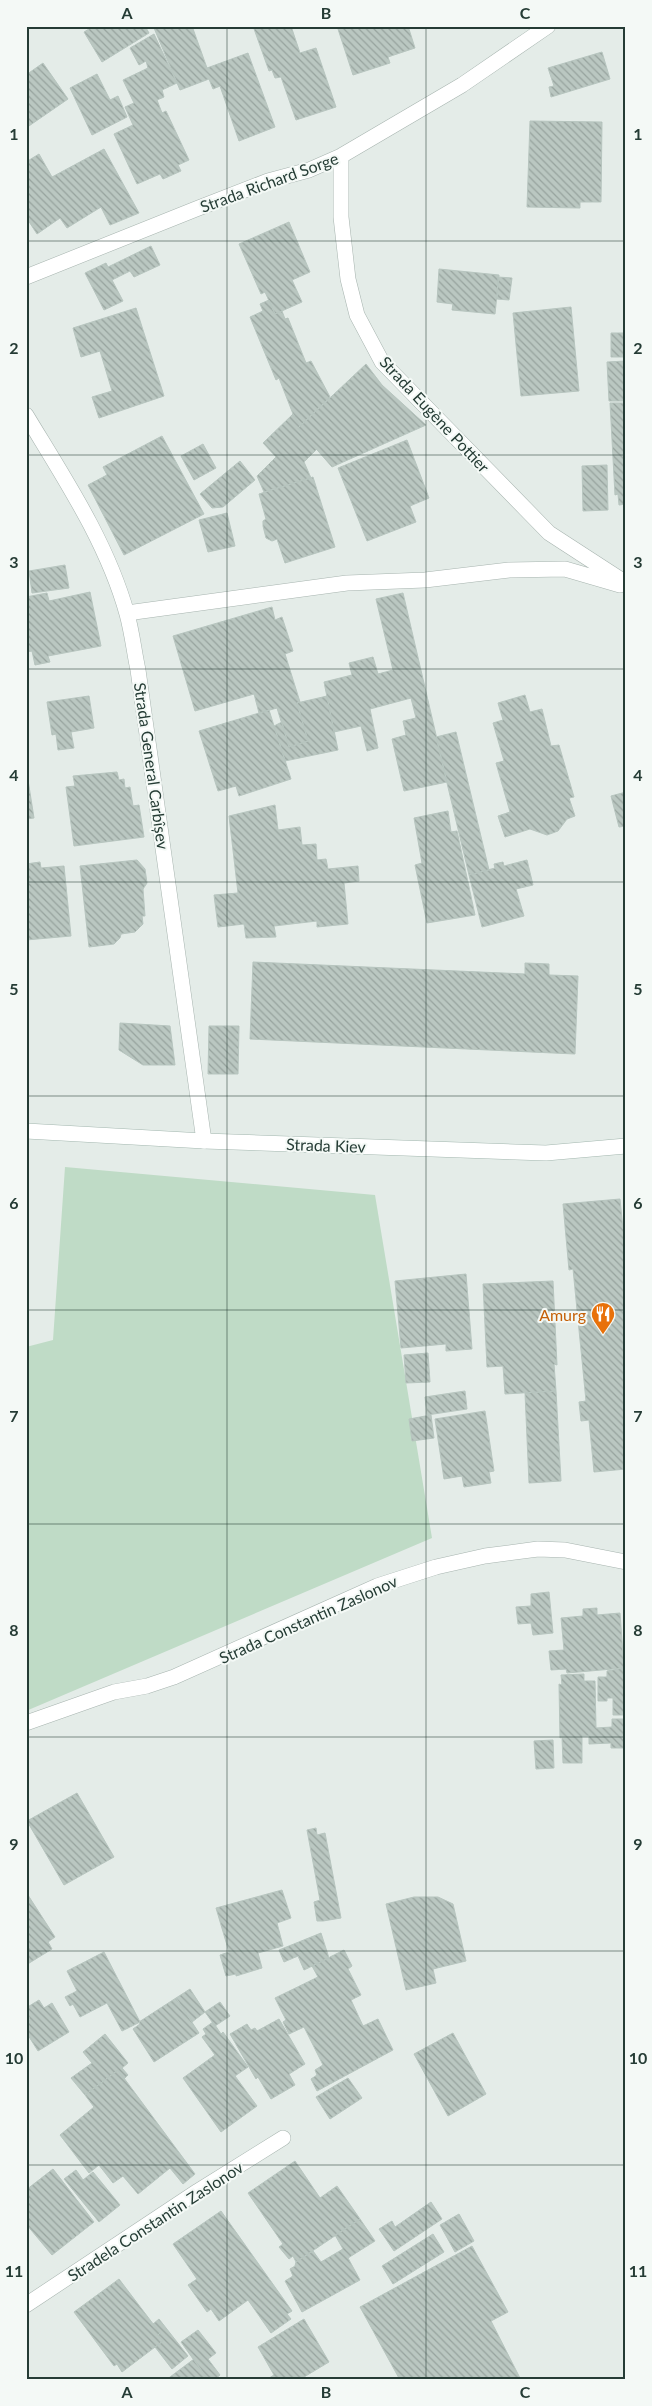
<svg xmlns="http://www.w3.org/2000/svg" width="652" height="2406" font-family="Lato,sans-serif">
  <defs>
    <pattern id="building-back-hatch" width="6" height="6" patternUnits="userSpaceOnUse" patternTransform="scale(1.25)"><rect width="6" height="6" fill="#bac7c1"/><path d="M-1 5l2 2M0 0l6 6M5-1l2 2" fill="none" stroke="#97a39e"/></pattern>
  </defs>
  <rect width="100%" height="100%" fill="#e4ece8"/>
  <!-- grass -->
  <path fill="#bfdbc6" d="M65,1167L375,1195L432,1538L26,1711V1347L53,1340Z"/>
  <!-- building -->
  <path fill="url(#building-back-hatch)" stroke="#b7c5bf" d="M94,26H145L149,33L102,62L84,32Z
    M158,26H192L207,68L248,53L275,127L239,141L220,86L213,89L209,79L180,90L154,28Z
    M253,26H291L300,53L316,48L336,107L296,120L281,77L275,78L272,70L269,71Z
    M337,26H408L415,48L388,57L390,63L353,75Z
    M154,34L177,83L162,90L164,97L157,100L162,113L166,111L189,160L178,165L181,171L163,179L160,174L137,184L114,134L133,125L125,107L134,103L123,80L148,68L146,61L139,65L130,48Z
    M602,52L610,79L551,97L549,87L554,86L548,68Z
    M43,63L68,99L26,128V75Z
    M97,74L110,100L118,96L127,117L92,135L70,88Z
    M530,121L602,122L601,202H580V208L527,207Z
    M104,149L139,213L110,225L101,207L67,228L60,218L37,234L26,217V162L39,154L52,177Z
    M289,222L310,272L292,280L302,302L275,314L265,292L261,294L239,244Z
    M151,246L160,265L134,277L130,271L112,280L123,301L104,310L85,273L106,263L108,267Z
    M439,269L499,275L495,314L452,310L453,304L437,302Z
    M498,277L512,278L509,300L497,299Z
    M269,300L275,314L282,311L285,319L288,318L306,363L311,361L330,397L300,426L293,414L279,378L276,380L250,317L263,311L260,304Z
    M571,307L579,391L521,396L513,313Z
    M136,308L164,396L99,418L92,397L112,391L100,351L81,357L73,328Z
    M611,333H626V357H611Z
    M626,361V401H609L607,362Z
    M366,364L382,385L426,425L332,467L298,428Z
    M610,403H626V504L619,505L618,494L615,495Z
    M293,414L300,426L298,428L317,449L304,462L311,478L264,492L257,476L276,457L263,443Z
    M162,436L204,514L124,555L88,485L107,475L103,467Z
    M407,440L429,498L410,506L416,522L367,541L338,468Z
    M203,444L216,468L194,480L181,456Z
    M240,461L255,480L223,507L212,508L200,494Z
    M607,465L608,510L583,511L582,466Z
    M313,477L335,547L285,563L277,539L272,541L266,538L263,526V521L266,519L259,494Z
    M227,513L235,546L208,552L199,520Z
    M65,565L69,588L32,593L29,571Z
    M90,592L101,646L48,656L50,662L35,665L32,651L26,652V597L47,593L49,601Z
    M403,593L447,782L404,791L392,739L406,735L403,721L416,718L411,698L370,709L378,748L367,751L361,726L334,732L324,682L352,675L349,663L373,657L378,674L393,670L376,599Z
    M272,607L275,620L282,617L293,651L285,654L300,702L297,703L308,741L289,747L277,708L259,713L254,694L195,711L173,636Z
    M525,695L530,712L542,709L551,746L559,745L574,797L569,798L575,816L567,819L558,831L547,835L530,829L505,837L498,816L510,812L496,763L504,761L493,723L503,720L498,703Z
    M89,696L94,728L71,732L74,748L58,750L56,734L52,735L47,702Z
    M327,696L338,750L285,761L274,726L282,722L289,747L308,741L297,703Z
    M269,710L291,779L239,796L236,786L218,791L199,731Z
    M456,732L489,870L469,875L436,737Z
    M117,772L119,780L124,779L125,788L130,787L133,806L139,805L144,837L74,846L66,787L75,786L73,776Z
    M28,780L34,818L26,819V781Z
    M626,792V826L619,827L611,796Z
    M275,805L278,830L300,827L302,845L316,844L317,860L326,859L328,869L358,866L359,881L344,883L348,924L317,927V921L274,926L276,937L246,938L244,924L218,927L214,895L238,893L229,816Z
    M448,811L451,832L457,831L475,915L427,923L415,865L422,863L414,818Z
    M137,860L145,869L147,883L143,889L145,916H142L143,924L135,932L121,934L120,938L114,944L89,947L80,866Z
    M527,860L533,885L516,889L524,916L482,927L469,875L495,868L494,864L503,862L504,866Z
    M40,862L41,868L64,866L71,936L26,940V864Z
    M253,962L525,974V963L549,964V975L578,976L575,1054L250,1039Z
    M120,1023L170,1026L175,1065H143L119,1050Z
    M209,1026H239L238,1074H208Z
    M620,1199L623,1229H626V1469L594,1472L589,1420L581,1421L579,1402L586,1401L573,1269L569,1270L563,1204Z
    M466,1274L472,1349L446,1351V1344L401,1348L395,1281Z
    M553,1281L557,1365L554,1364L556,1391L505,1394L503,1366L487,1367L483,1284Z
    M428,1353L430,1382L406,1383L404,1355Z
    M465,1391L467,1409L427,1415L425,1397Z
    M556,1391L561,1481L529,1483L525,1393Z
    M485,1411L494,1471L489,1472L491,1483L464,1487L462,1476L444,1479L435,1419Z
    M431,1415L434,1438L412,1441L409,1419Z
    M549,1592L553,1633L533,1635L531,1623L518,1624L516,1607L531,1606V1594Z
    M597,1608V1615L620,1613L624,1668L567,1673L566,1669L551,1670L549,1651L564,1650L561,1618L583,1616V1609Z
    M625,1663L626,1715H613V1698H607V1701H598V1677H607V1671L624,1668Z
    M584,1674V1681H595L596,1728L612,1727V1719H626V1748H611V1743L589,1744V1736H582V1763H563L562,1737L560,1738L559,1684L562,1685L561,1675Z
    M553,1740L554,1768L536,1769L534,1741Z
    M77,1793L114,1857L64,1885L27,1821Z
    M316,1828L317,1835L325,1833L341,1918L323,1921H317L314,1902L320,1900L307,1830Z
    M282,1890L291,1918L277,1923L283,1946L258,1953L262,1968L236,1976V1974L226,1976L220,1955L229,1952L216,1908Z
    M26,1892L55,1937L48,1942L52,1949L26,1965Z
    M414,1897H438L453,1904L466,1961L433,1969L436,1983L406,1990L386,1904Z
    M321,1933L329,1958L304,1970L298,1956L284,1962L279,1950Z
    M344,1950L352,1966L348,1969L361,1995L351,2000L363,2026L378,2019L393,2050L317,2091L311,2079L317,2075L315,2070L323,2065L304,2027L289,2034L283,2022L286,2020L275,1998L318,1977L312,1966Z
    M104,1952L140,2022L122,2031L107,2003L80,2017L73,2004L70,2006L65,1997L77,1991L67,1971Z
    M190,1989L205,2012L192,2022L176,1998Z
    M176,1998L199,2033L154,2062L133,2029L140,2024L139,2022Z
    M39,2000L44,2008L52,2003L69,2032L38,2051L26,2032V2022L30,2020L26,2008Z
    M220,2002L230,2016L215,2026L205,2012Z
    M279,2019L305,2064L289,2074L295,2085L271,2099L258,2077L256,2079L230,2034L247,2024L251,2030L255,2028L257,2031Z
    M213,2022L221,2034L223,2032L248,2067L235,2076L257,2106L221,2132L183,2078L215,2055L202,2037L206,2034L203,2029Z
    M453,2033L486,2094L448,2116L414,2054Z
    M105,2034L128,2063L122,2068L128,2075L124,2079L118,2070L85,2095L71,2078L92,2063L83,2052Z
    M118,2070L195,2174L183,2184L170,2168L138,2194L123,2176L113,2183L99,2165L89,2173L60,2135L94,2107L85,2095Z
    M348,2078L362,2098L330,2119L316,2097Z
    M295,2161L320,2198L337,2186L360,2219L296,2262L293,2256L289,2259L279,2247L283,2244L248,2193Z
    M53,2169L94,2222L52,2255L26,2224V2190Z
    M76,2170L83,2180L93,2172L120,2205L99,2222L64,2179Z
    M431,2202L442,2219L394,2251L379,2229L392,2221L395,2227Z
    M221,2211L292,2311L287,2314L291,2319L271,2333L248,2300L219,2321L211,2309L207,2312L188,2285L197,2279L173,2244Z
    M459,2214L474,2241L455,2252L440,2225Z
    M360,2219L375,2241L348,2258L360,2280L302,2312L285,2281L293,2276L290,2269L295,2266L296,2262L313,2251L321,2262L343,2249L335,2235Z
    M433,2234L444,2252L393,2284L382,2266Z
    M472,2246L508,2312L491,2321L521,2380H428L426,2377L420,2380H400L360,2307Z
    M119,2279L160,2333L158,2335L163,2341L122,2372L117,2364L114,2366L74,2312Z
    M159,2319L188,2356L172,2369L155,2347L163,2341L158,2335L160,2333L153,2324Z
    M304,2319L329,2362L299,2380H266L274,2375L258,2347Z
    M198,2330L216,2353L208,2359L220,2375L214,2380H208L181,2342Z
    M194,2359L208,2380H166Z"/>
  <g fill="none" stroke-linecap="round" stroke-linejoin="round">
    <!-- minor casing -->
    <g stroke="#a7b4af" stroke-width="16">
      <path id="minor" d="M341,156V217L348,279L357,315L382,362L549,533L626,583
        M26,277L196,209L268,181L309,170L341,156L462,85L548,26
        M26,415C64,478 107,542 127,614C132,632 134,651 138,670L204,1141
        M127,613L347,583L425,580L509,570L565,569L620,585
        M26,1723L114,1692L147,1686L174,1677L377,1586L436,1567L485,1556L538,1549L565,1550L626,1562
        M26,2305L198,2191L283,2138"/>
    </g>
    <!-- secondary casing -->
    <g stroke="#a3b7af" stroke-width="16">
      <path id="secondary" d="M26,1131L204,1141L546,1153L626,1146"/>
    </g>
    <!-- minor -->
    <use href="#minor" stroke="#fff" stroke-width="15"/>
    <!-- secondary -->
    <use href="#secondary" stroke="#fff" stroke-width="15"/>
  </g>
  <!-- grid -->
  <path fill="none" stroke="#253c35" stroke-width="1" stroke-opacity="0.55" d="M227,26V2380M426,26V2380M26,241H626M26,455H626M26,669H626M26,882H626M26,1096H626M26,1310H626M26,1524H626M26,1737H626M26,1951H626M26,2165H626"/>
  <!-- icons -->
  <defs>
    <g id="restaurant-pin" transform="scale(1.25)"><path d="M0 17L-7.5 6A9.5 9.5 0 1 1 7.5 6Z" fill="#e8710a" stroke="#f4f9f6"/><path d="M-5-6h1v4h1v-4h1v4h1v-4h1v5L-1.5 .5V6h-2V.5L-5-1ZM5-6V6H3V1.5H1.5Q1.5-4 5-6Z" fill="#fff"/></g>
  </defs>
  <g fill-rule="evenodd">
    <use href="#restaurant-pin" x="603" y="1314"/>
  </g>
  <g text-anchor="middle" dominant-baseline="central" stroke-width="4" stroke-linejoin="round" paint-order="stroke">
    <!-- street labels -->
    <g font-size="16" fill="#253c35" stroke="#f4f9f6">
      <text transform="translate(269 182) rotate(-20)">Strada Richard Sorge</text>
      <text transform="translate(435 414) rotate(47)">Strada Eugène Pottier</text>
      <text transform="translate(152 766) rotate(82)">Strada General Carbîșev</text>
      <text transform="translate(326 1145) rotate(2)">Strada Kiev</text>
      <text transform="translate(308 1619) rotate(-24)">Strada Constantin Zaslonov</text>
      <text transform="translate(155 2221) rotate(-33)">Stradela Сonstantin Zaslonov</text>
    </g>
    <!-- food labels -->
    <g font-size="16" fill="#c56008" stroke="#f4f9f6" text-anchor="end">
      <text x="586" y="1314">Amurg</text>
    </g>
  </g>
  <!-- border -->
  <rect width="652" height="2406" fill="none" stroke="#f4f9f6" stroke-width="55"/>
  <rect x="28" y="28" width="596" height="2350" fill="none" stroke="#253c35" stroke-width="2"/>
  <g font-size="16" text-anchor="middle" font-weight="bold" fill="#253c35">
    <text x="127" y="19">A</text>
    <text x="326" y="19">B</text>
    <text x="525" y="19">C</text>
    <text x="14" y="140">1</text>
    <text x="638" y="140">1</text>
    <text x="14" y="354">2</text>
    <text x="638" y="354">2</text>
    <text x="14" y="568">3</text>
    <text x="638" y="568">3</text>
    <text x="14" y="781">4</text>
    <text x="638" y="781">4</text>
    <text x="14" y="995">5</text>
    <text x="638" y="995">5</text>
    <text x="14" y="1209">6</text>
    <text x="638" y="1209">6</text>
    <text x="14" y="1422">7</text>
    <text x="638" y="1422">7</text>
    <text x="14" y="1636">8</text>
    <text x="638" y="1636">8</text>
    <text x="14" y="1850">9</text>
    <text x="638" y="1850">9</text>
    <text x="14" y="2064">10</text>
    <text x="638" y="2064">10</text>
    <text x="14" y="2277">11</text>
    <text x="638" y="2277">11</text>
    <text x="127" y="2398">A</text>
    <text x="326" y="2398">B</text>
    <text x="525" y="2398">C</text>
  </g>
</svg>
